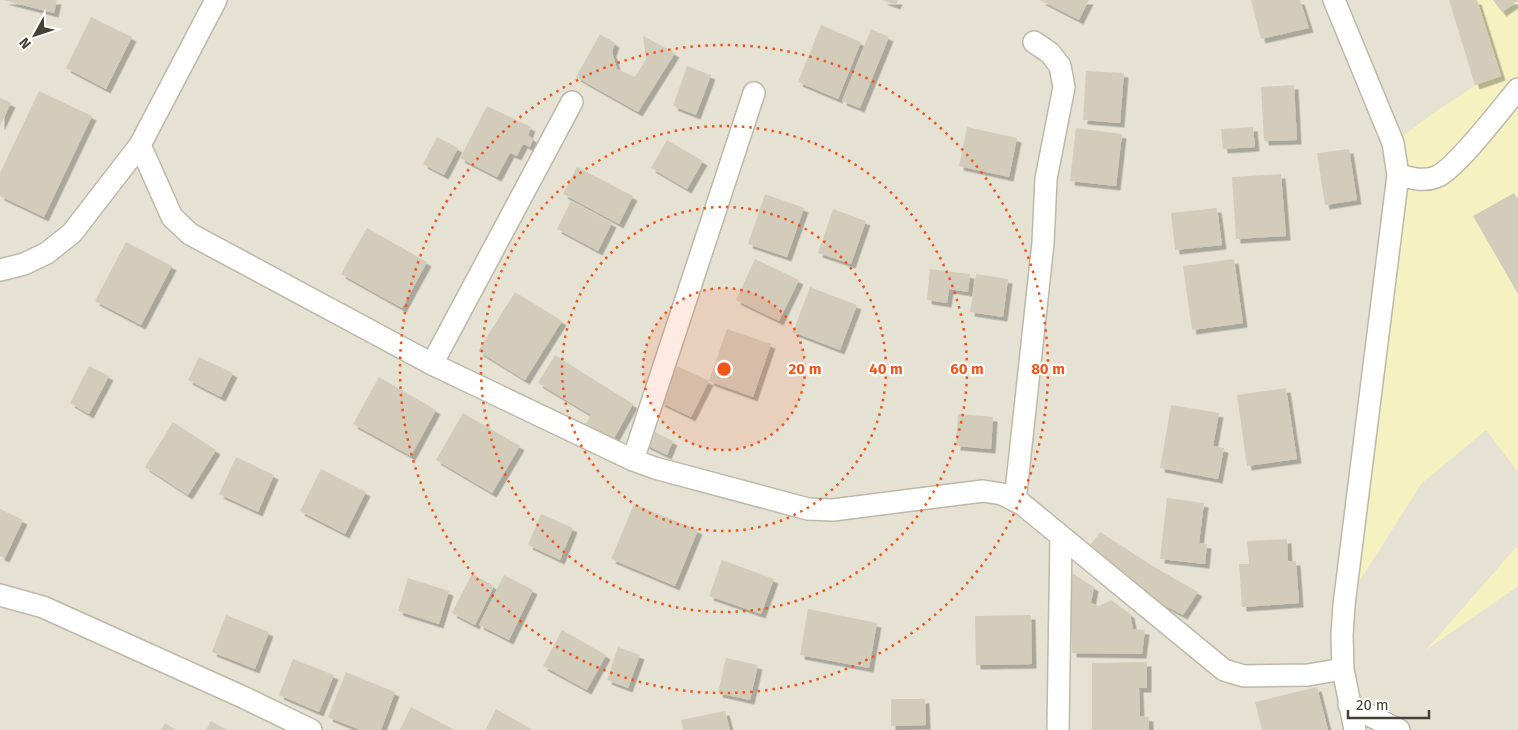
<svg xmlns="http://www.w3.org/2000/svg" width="1518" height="730" font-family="'Fira Sans',sans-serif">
  <defs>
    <filter id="shadow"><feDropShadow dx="4.5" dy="4.5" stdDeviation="0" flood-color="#0004"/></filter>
  </defs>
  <rect width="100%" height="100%" fill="#f2f0e5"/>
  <!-- residential -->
  <path fill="#e6e2d3" d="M0,0H1518V730H0Z"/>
  <!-- sand -->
  <path fill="#f6f1c1" d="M1476,0H1518V472L1486,430L1422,483L1344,605L1393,143L1435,112L1488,77Z
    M1518,545V586L1426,650Z"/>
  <!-- building -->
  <path fill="#d3ccbb" filter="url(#shadow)" d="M3,0H57L54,13Z
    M882,0H898L896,5Z
    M1040,0H1089L1079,20Z
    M1251,0H1300L1309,28L1261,39Z
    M1449,0H1477L1501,76L1475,85Z
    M1493,0H1518V1L1502,12Z
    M91,17L132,37L106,89L66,68Z
    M821,25L861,42L838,99L798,82Z
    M871,29L889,37L860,108L842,101Z
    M600,34L615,43L612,52L617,69L635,77L646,59L643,36L675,53L638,112L576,77Z
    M687,66L711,75L696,115L673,106Z
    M1086,71L1124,73L1120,123L1083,120Z
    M1294,85L1297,140L1264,141L1261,87Z
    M39,91L92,116L44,217L0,196V173Z
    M0,98L11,103L0,126Z
    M487,106L531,127L528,135L533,139L530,147L523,144L517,156L510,153L497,177L460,158Z
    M967,127L1017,138L1009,177L959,166Z
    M1253,127L1255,147L1223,149L1221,129Z
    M1076,128L1122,134L1116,186L1070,181Z
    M437,137L458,148L444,175L423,164Z
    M667,140L703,161L687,189L651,168Z
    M1349,149L1357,200L1325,205L1317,153Z
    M577,167L633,196L619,224L563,194Z
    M1281,174L1286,236L1236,239L1232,177Z
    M1514,193L1518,200V294L1473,216Z
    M765,194L804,208L787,257L748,244Z
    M571,201L612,223L598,251L557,229Z
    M1217,208L1222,245L1175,250L1171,213Z
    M833,209L866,221L851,264L818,253Z
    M367,228L427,262L402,308L341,274Z
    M126,242L172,266L141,325L95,301Z
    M755,259L799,280L779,321L736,300Z
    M1234,259L1243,323L1192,330L1183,266Z
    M930,269L970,274L968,292L949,289L947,303L927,300Z
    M976,274L1008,279L1003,317L970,312Z
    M810,287L857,305L840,350L793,332Z
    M515,292L562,321L525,380L478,351Z
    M727,329L771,344L753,397L709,381Z
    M555,355L633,404L612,442L585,425L591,415L538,383Z
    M199,357L233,373L221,397L188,380Z
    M89,366L109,376L89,414L70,403Z
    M677,366L709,381L691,417L660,402Z
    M379,377L436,410L411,456L353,424Z
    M1286,388L1297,459L1247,466L1237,395Z
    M1171,405L1219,413L1213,446L1224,448L1218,479L1160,468Z
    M463,413L520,446L492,493L436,460Z
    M958,414L993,417L991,449L956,446Z
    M173,422L216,450L188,495L145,467Z
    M651,430L673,441L667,455L644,444Z
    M236,457L274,475L258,512L219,494Z
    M321,469L366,492L345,534L300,511Z
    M1167,498L1204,503L1199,543L1207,544L1205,564L1160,559Z
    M634,504L698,530L675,586L611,559Z
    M0,509L23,520L5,558L0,556Z
    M541,514L573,528L560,560L528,545Z
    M1100,532L1151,565L1198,592L1183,615L1144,595L1089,547Z
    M1287,539L1288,561H1296L1299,603L1242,607L1239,564H1249L1247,541Z
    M722,560L774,579L761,614L709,596Z
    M1070,572L1094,587L1091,603L1099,606L1111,600L1130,614L1133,629L1145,630L1142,654L1072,653Z
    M472,574L494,586L475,625L452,613Z
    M504,575L533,590L509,640L479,625Z
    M408,578L449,591L439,624L398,611Z
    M808,609L877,623L869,668L800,655Z
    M226,615L269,632L255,669L212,652Z
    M1031,615L1032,664L976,665L975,616Z
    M562,630L606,655L587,690L543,666Z
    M618,647L640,655L628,688L607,680Z
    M726,658L758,665L750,700L718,693Z
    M293,659L334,675L319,712L279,695Z
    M1147,662V688H1139L1140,716L1149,717V730H1092V663Z
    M346,672L395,692L381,730H360L328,717Z
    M1317,687L1328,730H1262L1255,702Z
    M891,699H925L926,725L891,726Z
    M411,707L455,730H400Z
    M496,709L533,730H487L486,729Z
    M725,711L730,730H683L681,720Z
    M211,721L227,730H206Z
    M165,723L176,730H161Z"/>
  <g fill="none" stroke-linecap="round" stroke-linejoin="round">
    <!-- minor casing -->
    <g stroke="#bdb8a8" stroke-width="24">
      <path id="minor" d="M140,145L172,217L190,234L432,364L633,460L655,468L808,509L833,510L983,491L1002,494L1022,504L1224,670L1244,676L1308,675L1343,669L1342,635L1344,605L1398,175L1393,143L1334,0
        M1398,175C1411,178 1423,182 1436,177C1455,170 1502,108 1518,89
        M0,270L24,264L47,253L72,233L140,145L216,0
        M432,364L572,102
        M633,460L754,93
        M1015,501L1043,243L1046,179L1064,87L1060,66L1050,53L1034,42
        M0,595L43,607L245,698L311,730
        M1343,669L1355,730
        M1349,705L1399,730
        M1058,730L1061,536"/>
    </g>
    <!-- minor -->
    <use href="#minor" stroke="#fff" stroke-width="21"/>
  </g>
  <!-- distance rings -->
  <circle cx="724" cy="369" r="81" fill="#f4531a" fill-opacity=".12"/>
  <g fill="none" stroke="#f4531a" stroke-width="2.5" stroke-dasharray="2.5 5">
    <circle cx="724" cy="369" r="81"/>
    <circle cx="724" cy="369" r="162"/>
    <circle cx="724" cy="369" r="243"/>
    <circle cx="724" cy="369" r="324"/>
  </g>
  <circle cx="724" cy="369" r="8" fill="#f4531a" stroke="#fff" stroke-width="2.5"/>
  <g font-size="15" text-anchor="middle" font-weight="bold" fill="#f4531a" stroke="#fff" stroke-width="4.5" stroke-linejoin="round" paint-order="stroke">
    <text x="805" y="374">20 m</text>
    <text x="886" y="374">40 m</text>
    <text x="967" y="374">60 m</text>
    <text x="1048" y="374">80 m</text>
  </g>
  <!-- north arrow -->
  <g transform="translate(35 35) rotate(230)" stroke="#ffffff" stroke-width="4" paint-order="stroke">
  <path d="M0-4L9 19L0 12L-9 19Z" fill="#444035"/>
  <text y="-8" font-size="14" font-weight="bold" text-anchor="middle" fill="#444035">N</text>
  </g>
  <!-- scale -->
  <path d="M1348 710v8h81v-8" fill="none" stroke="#444035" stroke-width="2.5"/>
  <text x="1356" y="710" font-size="15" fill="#444035" stroke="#ffffff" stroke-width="4" paint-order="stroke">20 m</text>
</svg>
